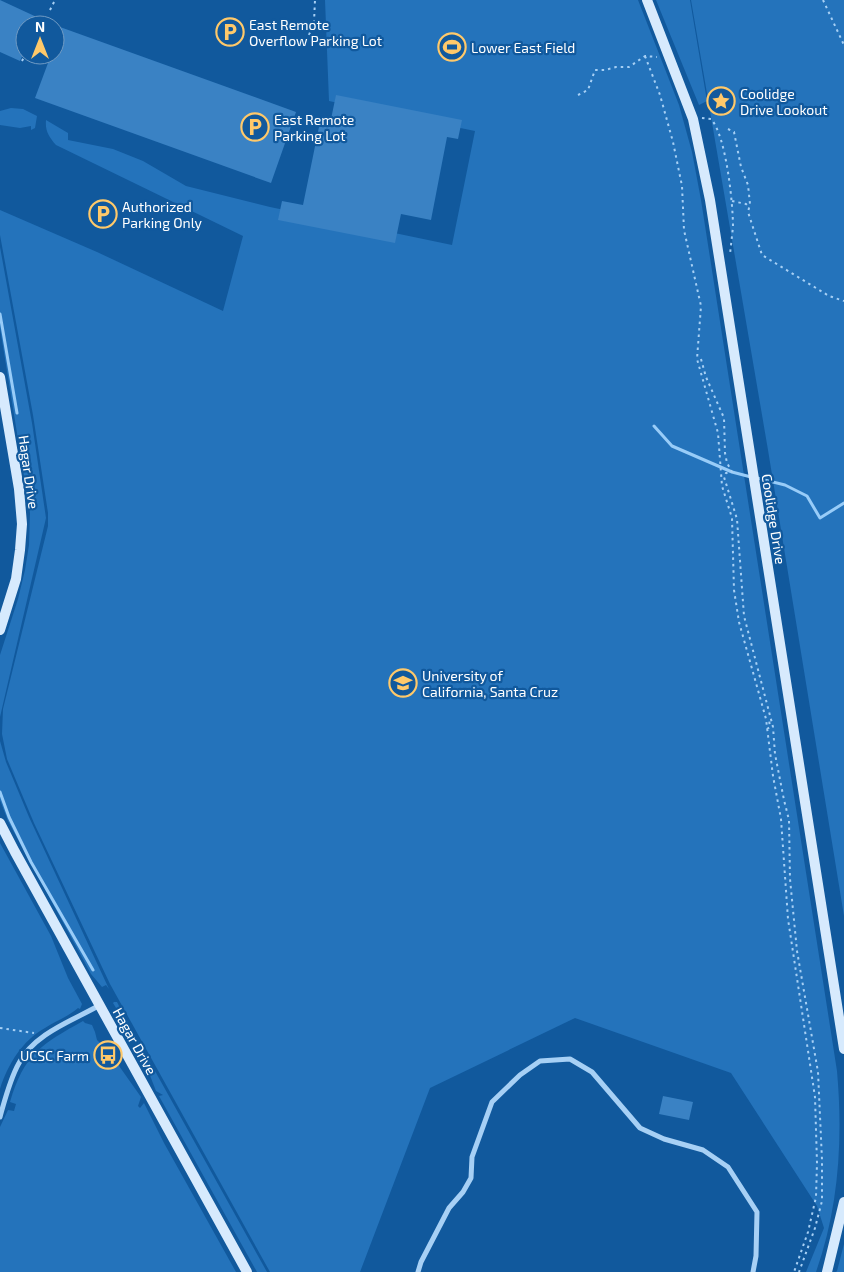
<svg xmlns="http://www.w3.org/2000/svg" width="844" height="1272" font-family="'Exo 2',sans-serif">
  <rect width="100%" height="100%" fill="#11599d"/>
  <!-- green -->
  <path fill="#2473bb" d="M325,0H638L679,105L692,152L701,200L837,1071C843,1139 839,1207 816,1272H806L824,1228L817,1206L731,1073L575,1018L430,1088L360,1272H270L110,984L34,823L7,759L2,734L3,709L48,526V513L33,415L0,235V210L97,252L223,311L243,236L56,145C49,137 45,131 46,120L68,133V140L113,149L143,161L186,186L270,207L452,245L475,131L329,101Z
    M656,0H690L707,101L699,105Z
    M691,0H844V916L768,450Z
    M11,108L23,109L37,116L35,128L31,130V126L20,128L0,125V111Z
    M0,247L32,423L46,518L0,717V655L18,599L25,570L29,545L30,513L0,328Z
    M0,741L6,762L29,817L109,989L106,985L102,987L91,974L8,821L0,800Z
    M0,843L51,936L68,978L82,1004L80,1009L78,1008C69,1016 56,1021 45,1028C22,1041 8,1064 0,1089Z
    M114,1002H117L121,1010L267,1272H257L159,1096L163,1095L156,1091L137,1042L113,1003Z
    M83,1021L85,1023L92,1025L95,1032L97,1040L105,1048L104,1051L102,1053L104,1057L108,1055L110,1057L112,1056L141,1097L138,1106L140,1108L144,1103L164,1143L236,1272H0V1127L8,1110L14,1111L16,1104L10,1102C24,1054 42,1044 83,1021Z
    M844,1244V1272H836L837,1271Z"/>
  <g fill="none" stroke-linecap="round" stroke-linejoin="round">
    <!-- stream -->
    <path stroke="#98ccf8" stroke-width="3" d="M0,314L17,413
      M654,426L672,446L732,472L751,477
      M757,478L785,485L807,496L820,518L844,503
      M0,792L9,817L31,862L93,970"/>
  </g>
  <!-- building -->
  <path fill="#3a82c4" d="M0,0L41,19L38,25H25V50L20,61L0,52Z
    M60,27L296,112L271,183L35,98L51,55H55V41Z
    M336,95L462,120L458,139L447,137L431,220L401,214L395,243L278,220L282,201L303,205L320,122L330,124Z
    M663,1096L693,1102L689,1120L659,1114Z"/>
  <g fill="none" stroke-linecap="round" stroke-linejoin="round">
    <!-- path -->
    <path stroke="#a7d0f5" stroke-width="2" stroke-dasharray="2.5 4" stroke-linecap="butt" d="M823,0L844,45
      M50,10L55,0
      M39,25L42,20
      M309,35L314,22L315,0
      M645,56L660,95L673,142L682,186L684,230L701,306L697,359L718,433L722,486L732,518L734,590L739,622L766,719L773,776L781,819L788,919L815,1097L817,1163L816,1197L808,1232L794,1272
      M22,61L25,55
      M578,95L588,90L595,70H605L616,67H629L645,56L657,57
      M702,118L711,119C726,135 733,203 733,227C732,236 731,245 730,254
      M728,129L734,132L741,167L748,185L750,204L748,212L762,255L829,296L844,301
      M732,201L746,204L748,206
      M701,359L706,377L724,418L725,453L727,463L732,472L726,473L724,477L737,519L744,616L773,727L775,754L784,800L789,820L790,879L797,951L818,1072L822,1160V1201L815,1228L799,1272
      M767,729L770,727L769,720
      M0,1028L34,1033"/>
    <!-- street -->
    <path stroke="#a7d0f5" stroke-width="5" d="M0,1117C5,1099 10,1079 19,1063C35,1033 72,1021 100,1005
      M418,1272L421,1262L449,1208L463,1192L471,1178L472,1157L492,1102L520,1075L540,1061L570,1059L592,1072L640,1128L664,1139L703,1150L728,1167L757,1212L756,1256L753,1272"/>
    <!-- secondary -->
    <path stroke="#d7eafd" stroke-width="10" d="M647,0L693,119L710,200L844,1049
      M0,377L19,489L22,524L20,550L16,579L0,630
      M0,823L15,852L247,1272
      M827,1272L844,1202"/>
  </g>
  <!-- icons -->
  <defs>
    <g id="parking-ring" transform="scale(1.4375)"><circle r="9.5" fill="#11599d" stroke="#ffc96a" stroke-width="1.5"/><path d="M-3.5-5.5H1a3.5 3.5 0 0 1 0 7H-1V5.5H-3.5ZM-1-3.4V-.6H.8a1.4 1.4 0 0 0 0-2.8Z" fill="#ffc96a"/></g>
    <g id="stadium-ring" transform="scale(1.4375)"><circle r="9.5" fill="#11599d" stroke="#ffc96a" stroke-width="1.5"/><path d="M0-5a6.5 5 0 1 0 0 10a6.5 5 0 1 0 0-10ZM-3.5-1.8h7v3.6h-7Z" fill="#ffc96a"/></g>
    <g id="sight-ring" transform="scale(1.4375)"><circle r="9.5" fill="#11599d" stroke="#ffc96a" stroke-width="1.5"/><path d="M0-6L1.8-2.2L6-1.7L2.9 1.2L3.7 5.4L0 3.3L-3.7 5.4L-2.9 1.2L-6-1.7L-1.8-2.2Z" fill="#ffc96a"/></g>
    <g id="university-ring" transform="scale(1.4375)"><circle r="9.5" fill="#11599d" stroke="#ffc96a" stroke-width="1.5"/><path d="M0-5L7-2L0 1L-7-2ZM-4 1L0 2.5L4 1V4Q0 6-4 4Z" fill="#ffc96a"/></g>
    <g id="bus-ring" transform="scale(1.4375)"><circle r="9.5" fill="#11599d" stroke="#ffc96a" stroke-width="1.5"/><path d="M-5-6H5V4H4V6H2V4H-2V6H-4V4H-5ZM-3.5-4V0h7V-4ZM-3.5 1.2v1.5H-2V1.2ZM2 1.2v1.5H3.5V1.2Z" fill="#ffc96a"/></g>
  </defs>
  <g fill-rule="evenodd">
    <use href="#parking-ring" x="230" y="32"/>
    <use href="#stadium-ring" x="452" y="47"/>
    <use href="#sight-ring" x="721" y="101"/>
    <use href="#parking-ring" x="255" y="127"/>
    <use href="#parking-ring" x="103" y="214"/>
    <use href="#university-ring" x="403" y="683"/>
    <use href="#bus-ring" x="108" y="1055"/>
  </g>
  <g text-anchor="middle" dominant-baseline="central" stroke-width="4.5" stroke-linejoin="round" paint-order="stroke">
    <!-- poi labels -->
    <g font-size="14" fill="#fff" stroke="#11599d" text-anchor="start">
      <text x="249" y="24">East Remote<tspan x="249" dy="16">Overflow Parking Lot</tspan></text>
      <text x="471" y="47">Lower East Field</text>
      <text x="740" y="93">Coolidge<tspan x="740" dy="16">Drive Lookout</tspan></text>
      <text x="274" y="119">East Remote<tspan x="274" dy="16">Parking Lot</tspan></text>
      <text x="122" y="206">Authorized<tspan x="122" dy="16">Parking Only</tspan></text>
      <text x="422" y="675">University of<tspan x="422" dy="16">California, Santa Cruz</tspan></text>
      <text x="89" y="1055" text-anchor="end">UCSC Farm</text>
    </g>
    <!-- street labels -->
    <g font-size="14" fill="#fff" stroke="#11599d">
      <text transform="translate(29 472) rotate(82)">Hagar Drive</text>
      <text transform="translate(774 519) rotate(81)">Coolidge Drive</text>
      <text transform="translate(135 1041) rotate(61)">Hagar Drive</text>
    </g>
  </g>
  <!-- north arrow -->
  <g transform="translate(40 40)"><circle r="24" fill="#11599d" stroke="#709bc4"/>
  <path d="M0-4L9 19L0 12L-9 19Z" fill="#ffc96a"/>
  <text y="-8" font-size="14" font-weight="bold" text-anchor="middle" fill="#ffffff">N</text>
  </g>
</svg>
